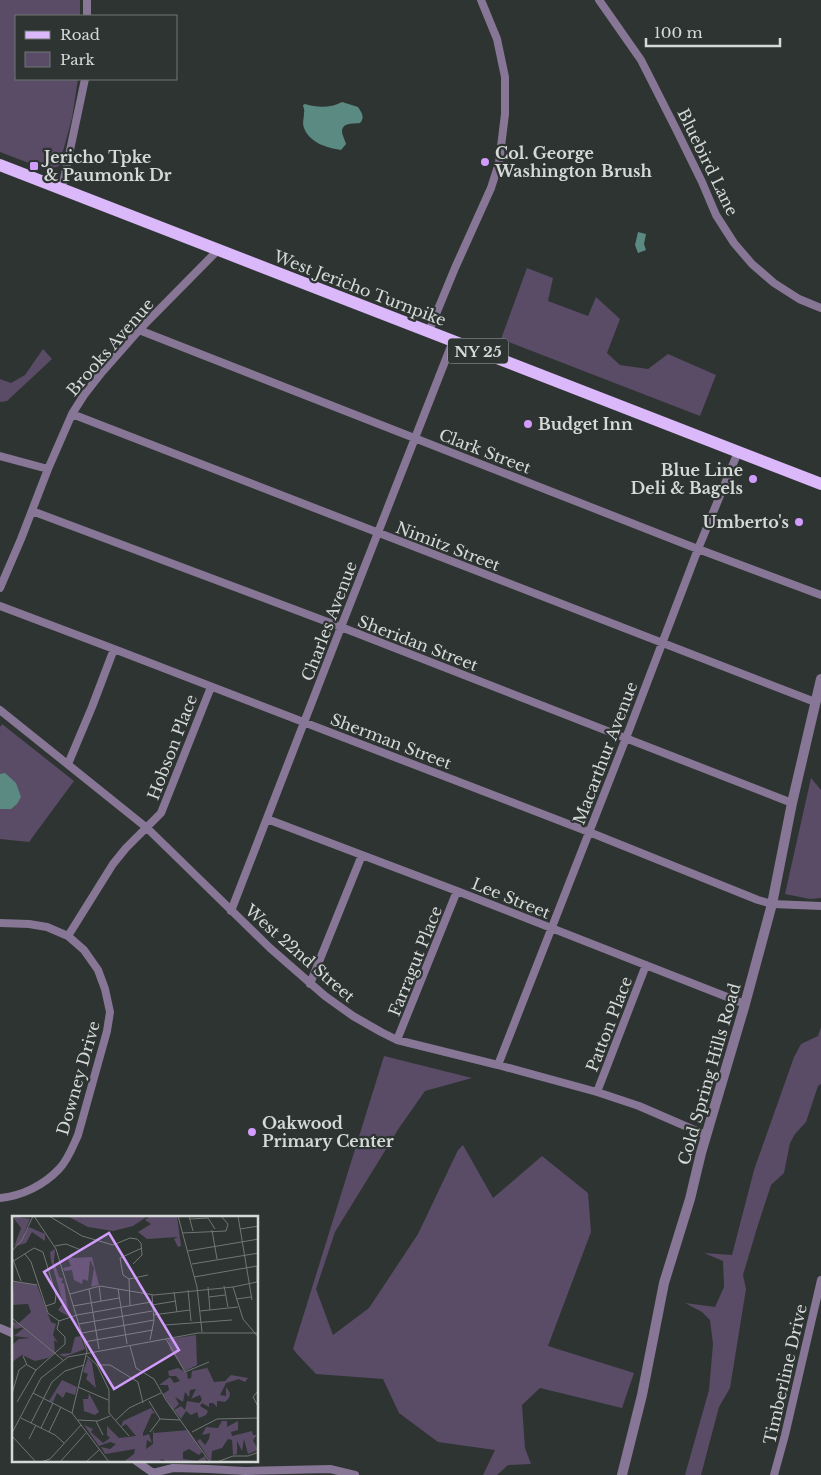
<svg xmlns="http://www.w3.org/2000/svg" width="821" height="1475" font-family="'Libre Baskerville',serif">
  <rect width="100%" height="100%" fill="#2e3432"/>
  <!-- green -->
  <path fill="#5a4b66" d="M0,0H80V16H16V79H78L72,118L59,166L47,170L0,152Z
    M527,268L553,278L548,301L588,316L596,297L620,319L607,353L620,365L648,369L668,354L716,375L700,416L501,339Z
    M43,349L52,359L7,401L0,402V379L11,383L25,375Z
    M2,724L74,781L29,842L0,839V727Z
    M811,778L821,790V898L810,899L785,894Z
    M821,1027V1084L818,1086L806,1122L795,1134L790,1143L784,1173L771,1185L757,1228L743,1275L746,1289L730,1388L719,1407L701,1475H685L709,1390L713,1344L710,1320L702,1312L685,1303L715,1307L724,1287L723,1261L704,1253L732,1255L754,1170L794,1057L801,1044L818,1036Z
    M384,1056L472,1078L425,1091L399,1128L335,1232L316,1289L333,1335L369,1308L418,1234L458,1150L463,1145L493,1198L542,1156L588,1193L591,1232L548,1346L634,1373L622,1408L540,1388L522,1405L525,1448L531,1464L508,1465L497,1475H483L495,1450L438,1442L399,1413L383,1379L316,1374L297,1354L293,1349Z"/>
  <!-- water -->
  <path fill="#5b8a82" d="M342,102L358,107C362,113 365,117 360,123C354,124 343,122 342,131C342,135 345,140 346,144L341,150C327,148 310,143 304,128C302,123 304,118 304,113C305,110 303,107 303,105L305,104C318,108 330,108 342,102Z
    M638,232L646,234L644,244L646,250L638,253L635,245Z
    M5,773L16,783L21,797L17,804L11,809H0V774Z"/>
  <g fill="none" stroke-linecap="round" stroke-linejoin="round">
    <!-- minor -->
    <path stroke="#877695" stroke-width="8" d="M599,0L641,60L677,131L702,182L716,215L734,243L752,264L774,283L799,299L821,308
      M87,16V0
      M62,188L85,79
      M139,330L690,546L821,595
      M429,331L455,268L491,188L499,163L505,114V77L497,39L481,0
      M72,414L815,702
      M0,456L48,469
      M32,511L341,627L792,803
      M0,588L21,539L48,469L72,414L84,395L102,372L139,330L218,250
      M0,606L114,649L589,832L758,900L772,904L821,906
      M0,710L147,828L270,948L325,996L353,1016L381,1032L397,1040L498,1065L597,1092L639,1106L706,1135
      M68,764L92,707L114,649
      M267,819L457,891L745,1004
      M231,911L341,627L453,341
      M0,923L29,924L47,927L68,936L84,950L98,970L105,989L110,1012L107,1031L78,1135C73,1146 68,1160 59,1169C44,1185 22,1196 0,1198
      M68,936L113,864L126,848L161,813L211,687
      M310,984L362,855
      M397,1040L457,891
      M498,1065L626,738L698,549L738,452
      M597,1092L646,965
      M0,1328L14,1334
      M136,1461L156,1475
      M153,1473L173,1468L208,1469L245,1471L330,1469L355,1475
      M774,1475L785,1435L821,1280"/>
    <!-- tertiary -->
    <path stroke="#877695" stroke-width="10" d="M622,1475L642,1395L664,1283L690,1199L701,1153L745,1004L772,904L792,803L821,679"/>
    <!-- primary -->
    <path stroke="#dbb8f9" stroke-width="12" d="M0,165L821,484"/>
  </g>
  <!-- markers -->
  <g fill="#d29cfd" stroke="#2e3432" stroke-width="2">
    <circle cx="485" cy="162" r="5"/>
    <rect x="29" y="161" width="10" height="10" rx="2.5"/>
    <circle cx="528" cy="424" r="5"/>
    <circle cx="753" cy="479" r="5"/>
    <circle cx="799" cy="522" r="5"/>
    <circle cx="252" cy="1132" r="5"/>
  </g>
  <g text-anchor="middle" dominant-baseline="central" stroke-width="4.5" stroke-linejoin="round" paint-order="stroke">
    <!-- shield labels -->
    <rect fill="#2e3432" stroke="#a3a8a6" stroke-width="1" x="448" y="338.5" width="60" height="25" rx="4"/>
    <g font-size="15" font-weight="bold" fill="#d5d9d8">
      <text x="478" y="351">NY 25</text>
    </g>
    <!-- poi labels -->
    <g font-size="16" font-weight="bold" fill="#d5d9d8" stroke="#2e3432" text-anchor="start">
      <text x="495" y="153">Col. George<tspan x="495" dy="18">Washington Brush</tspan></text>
      <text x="44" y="157">Jericho Tpke<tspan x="44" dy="18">&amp; Paumonk Dr</tspan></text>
      <text x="538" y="424">Budget Inn</text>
      <text x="743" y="470" text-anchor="end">Blue Line<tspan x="743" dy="18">Deli &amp; Bagels</tspan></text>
      <text x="789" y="522" text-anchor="end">Umberto's</text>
      <text x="262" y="1123">Oakwood<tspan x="262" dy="18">Primary Center</tspan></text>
    </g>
    <!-- street labels -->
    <g font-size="16" fill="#d5d9d8" stroke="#2e3432">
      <text transform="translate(708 162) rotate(64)">Bluebird Lane</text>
      <text transform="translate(360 288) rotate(21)">West Jericho Turnpike</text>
      <text transform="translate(110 347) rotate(-49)">Brooks Avenue</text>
      <text transform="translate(485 451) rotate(21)">Clark Street</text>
      <text transform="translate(448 546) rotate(21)">Nimitz Street</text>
      <text transform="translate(329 621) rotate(-69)">Charles Avenue</text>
      <text transform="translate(418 643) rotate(21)">Sheridan Street</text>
      <text transform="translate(391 741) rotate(21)">Sherman Street</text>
      <text transform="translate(172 747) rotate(-69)">Hobson Place</text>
      <text transform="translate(605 753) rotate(-69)">Macarthur Avenue</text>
      <text transform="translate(511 898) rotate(22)">Lee Street</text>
      <text transform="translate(300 953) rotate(41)">West 22nd Street</text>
      <text transform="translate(415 961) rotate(-68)">Farragut Place</text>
      <text transform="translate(609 1024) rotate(-69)">Patton Place</text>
      <text transform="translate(709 1074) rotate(-74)">Cold Spring Hills Road</text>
      <text transform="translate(78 1078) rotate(-74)">Downey Drive</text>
      <text transform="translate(785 1374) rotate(-77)">Timberline Drive</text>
    </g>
  </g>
  <!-- overview -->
  <g transform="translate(12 1216)">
    <rect width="246" height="246" fill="#2e3432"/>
    <path d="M0,0L18,3L9,25L2,31L9,12ZM55,0H136L121,10L101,15L76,11ZM138,0H165L169,30L166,31L162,23L166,21L135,23L126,16L139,8L133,4ZM17,11L33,18V25L20,16L14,27L4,30ZM43,33L42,46L47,61L51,63L49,66L52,68L57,101L46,94L51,87L39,45L38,36ZM59,37L60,42L80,41L87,69L79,71L82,52L78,44L76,65L71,63L70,68L62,64L60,54L52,55L51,52L59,50L56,43ZM2,65L25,69L39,106L44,108L41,119L46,127L42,124L43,137L36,142L23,145L10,139L0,146V129L7,123L18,122L2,120L13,111L3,113L0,106L7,107L19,96L16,88L0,89ZM184,119L185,149L173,155L158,133L156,123ZM69,120L73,133L52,141L47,138L59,137L63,121ZM76,142L80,147L84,172L74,163L76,158L71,156ZM194,149L202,166L213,165L219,159L236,162L233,166L227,163L214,167L208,179L214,180V171L218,177L217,182L213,186L205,185V191L201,187H197V191L190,187L188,190L196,195L194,199L187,202L185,196L179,199L174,195L169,203L162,194L169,190L173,194L175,185L187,187L190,184L188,179L179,183L184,173L178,174L177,181L173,176L171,186L163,181L167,188L161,194L151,178L157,174L156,169H147L158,161L162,167L168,165L164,160H157L156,155L166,152L175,157L176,163L179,162L180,155L195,152ZM50,164L65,171L63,179L54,176L51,182L45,177L41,186L37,185ZM77,177L87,196L83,199L72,195L71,183H76ZM139,192L143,198L140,197L131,217V220L137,218L140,227L135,224L134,233L141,228V213L142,217L176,214L190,236L187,239L177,233L171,236V243L185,245L193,240L195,246H157L149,243L148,246H111L122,238L123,233L93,238L89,231L98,233L104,228L98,226L87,230L72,209L81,213L79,216L91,227L98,222L95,219V210L107,222L124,220L114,208L109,211L111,205ZM210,205H215V211L226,205V214L219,216L220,220L240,215L241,219H245L241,224L246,234L236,238L232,223L230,235L225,225V238L221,239L220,224L216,223L210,232L200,235L199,246L185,225L188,223L193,229L197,223L198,217L190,219L194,211L206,212Z" fill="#5a4b66"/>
    <path fill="none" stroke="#717674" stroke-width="1" d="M22,0L44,33L75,135L60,197L97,246M37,0L70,20L101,29L118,22L125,23L129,27L130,39L121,48M166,0L185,71L190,116M177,0L181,15M226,0L240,84M178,3L196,2L203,13M228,13L247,10M200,14L205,43M170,17L214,15L216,8L209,0M43,30L54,28L69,34L85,25M22,32L31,36L44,79L43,87L34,90M0,35L10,24L21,0M176,35L247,23M13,38L19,46L36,97L47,105M0,41L9,65M0,46L22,32M180,48L247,37M182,61L245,50M117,63L111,59L108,42L130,32M117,63L118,90M117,63L136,59M0,65L25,69M87,70L89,85M212,70L216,91M196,71L198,94M221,71L231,103L247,122M77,73L87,133M106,73L115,128M176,74L179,105M162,76L165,96M58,78L88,70L142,79L221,71L245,66V50M197,81L213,79M224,83L239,81M140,89L164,85M61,90L107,82M188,95L226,91M141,99L178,94M0,102L51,144M67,108L140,95M153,109L220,104M70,117L142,104M154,123L173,156L197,146M138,124L142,104L140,79M72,126L141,114M118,130L124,152L142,163L154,184L198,246M11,140L15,149L24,154M75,140L85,149H98L126,166L131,187M85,149L97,174V197L117,220M66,171L96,184M247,174L241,181L247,192M21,177L60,197M0,178L7,154L15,148M137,185L148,203L168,204M5,186L24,154L53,128V121L45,113L47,105L65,99L139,86M9,202L43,219L52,227M66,204L86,205L98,200M84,205L91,219M103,205L117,192L149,177M19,207L40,166L53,155L72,149M29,212L41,187M37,216L49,191M138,216L148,203M180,216L205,203L245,202M0,217L29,162L56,141L186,117H247M0,220L24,246M17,223L24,209M29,246L38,243L69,209M48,246L74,217M74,246L88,233M205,246L221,240H236L247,236"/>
    <path fill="#d29cfd" fill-opacity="0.15" stroke="#d29cfd" stroke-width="2.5" d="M97,17L167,134L102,173L32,56Z"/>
    <rect width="246" height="246" fill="none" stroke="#d5d9d8" stroke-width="2.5"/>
  </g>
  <!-- legend -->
  <rect x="15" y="15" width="162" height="65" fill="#2e3432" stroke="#717674"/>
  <rect x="25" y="31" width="25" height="8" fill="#dbb8f9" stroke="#717674"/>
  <text x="60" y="40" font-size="15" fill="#d5d9d8">Road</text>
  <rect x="25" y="52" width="25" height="15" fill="#5a4b66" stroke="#717674"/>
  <text x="60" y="65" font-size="15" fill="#d5d9d8">Park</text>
  <!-- scale -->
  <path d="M646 38v8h134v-8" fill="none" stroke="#d5d9d8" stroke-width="2.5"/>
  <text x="654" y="38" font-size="15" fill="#d5d9d8" stroke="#2e3432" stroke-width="4" paint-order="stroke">100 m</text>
</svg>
